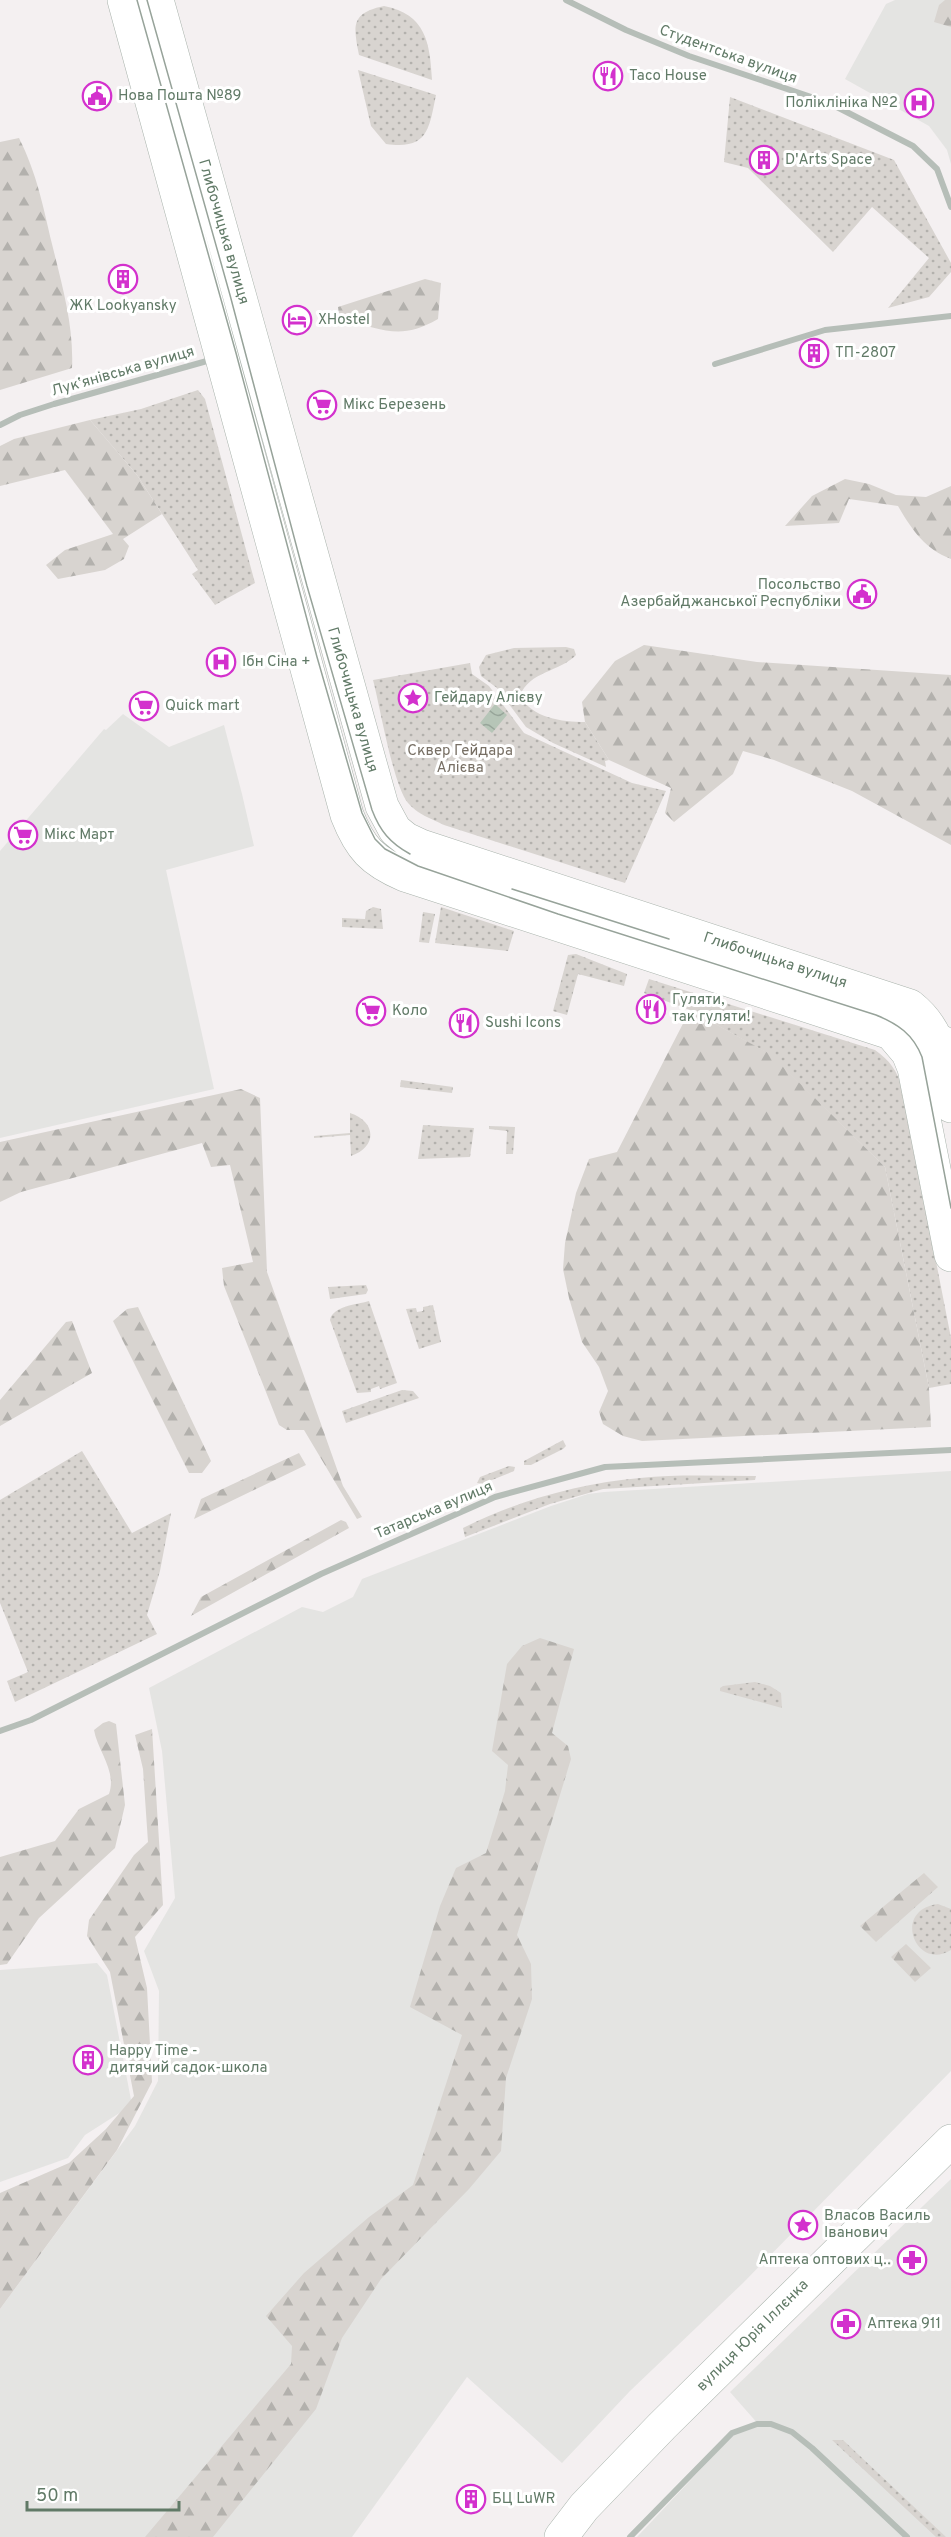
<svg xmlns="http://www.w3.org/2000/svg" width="951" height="2537" font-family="Overpass,sans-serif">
  <defs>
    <pattern id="grass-dots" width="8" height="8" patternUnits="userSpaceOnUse" patternTransform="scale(1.5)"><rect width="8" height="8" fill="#d8d4d0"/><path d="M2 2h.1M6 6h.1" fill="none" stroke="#b3b1ad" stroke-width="1.8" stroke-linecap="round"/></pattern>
    <pattern id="forest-firs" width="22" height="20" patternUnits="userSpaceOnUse" patternTransform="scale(1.5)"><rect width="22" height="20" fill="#d8d4d0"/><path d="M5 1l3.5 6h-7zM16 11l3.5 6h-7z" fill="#b3b1ad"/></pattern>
    <pattern id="water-waves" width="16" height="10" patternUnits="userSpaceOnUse" patternTransform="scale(1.5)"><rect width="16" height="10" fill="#b6c5b7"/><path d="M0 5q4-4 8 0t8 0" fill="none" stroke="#97a599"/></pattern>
  </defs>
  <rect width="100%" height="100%" fill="#f4f0f1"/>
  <!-- built -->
  <path fill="#e4e4e2" d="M895,0H951V164L947,150L929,126L845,79L886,4Z
    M123,714L169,747L224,725L242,794L254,846L166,870L214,1089L0,1138V851L104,729L106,730Z
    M951,1471V2071L743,2283L630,2391L562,2463L467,2377L352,2537H0V2309L135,2126L158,2081L159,1991L144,1951L175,1898L162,1751L149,1688L302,1607L323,1612L353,1597L362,1579L551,1506L588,1494L604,1492Z
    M97,1963L107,1975L132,2105L85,2135L68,2158L0,2182V1970Z
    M951,2179V2537H637L734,2434L759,2425L730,2392Z"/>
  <!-- grass -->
  <path fill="url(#grass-dots)" d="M384,6C426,14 430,43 432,80L359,55C353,25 351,13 384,6Z
    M358,70L436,95C429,129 428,150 386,144L371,126Z
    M730,97L894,160L951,263V272L929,297L888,308L929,258L872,207L833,252L748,168L724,162Z
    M198,390L205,399L255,583L215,605L192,574L198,570L137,475L90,420L141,409Z
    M566,647L574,649L576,655C560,672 529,671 520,696C532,718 562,722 585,722L609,760L605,761L606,767L553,743L526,727L497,688L481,676L479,667L486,655L514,648Z
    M470,663L472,674L489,686L524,733L632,783L666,791L625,883L444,825C432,819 417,814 408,803C393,785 380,706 373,680Z
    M373,907L381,909L383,929L342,927V918L365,919L366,911Z
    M441,907L514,931L508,951L435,943Z
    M423,912L435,914L429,943L419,942Z
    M576,954L627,974L624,986L578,974L567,1015L553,1011L568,955Z
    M649,979L875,1050C890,1061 897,1070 902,1088L951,1338V1384L929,1388L885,1167L769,1054L690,1010L644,993Z
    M401,1080L453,1087L452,1093L400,1087Z
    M350,1113C376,1121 378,1147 351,1156L350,1135L314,1138V1136L350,1133Z
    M423,1125L474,1128L470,1157L418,1159Z
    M489,1126L515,1127L513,1154H506L507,1131L489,1129Z
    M366,1285L368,1290L366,1294L330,1299L328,1287Z
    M369,1301L397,1383L380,1389L379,1386L371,1389V1392L357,1393L330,1320C333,1306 355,1305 369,1301Z
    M433,1305L441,1342L419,1349L406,1309L416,1308L417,1312L423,1311V1307Z
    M402,1390L413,1391L419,1398L346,1423L342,1411Z
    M563,1440L566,1446L563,1449L531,1465H524V1461Z
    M82,1451L132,1533L171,1513L160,1571L147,1615L157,1634L15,1702L7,1681L28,1672L0,1603V1500Z
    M509,1466L515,1467L514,1471L482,1484L477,1483L480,1477Z
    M756,1476L755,1480L603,1489L550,1504L465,1537L463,1528C517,1501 580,1483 640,1478C678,1474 717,1476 756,1476Z
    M755,1682L770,1686L781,1693L782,1708L720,1691V1688L723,1686Z
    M938,1904L951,1909V1950C916,1972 891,1910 938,1904Z
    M832,2440H843L946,2537H936Z"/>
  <!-- forest -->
  <path fill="url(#forest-firs)" d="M945,0H951V27L934,22L939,5Z
    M19,138C37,174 43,206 52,244C62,285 74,326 72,368L0,390V142Z
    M425,279L441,283L438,319C400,341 383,329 344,320L339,315L338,307Z
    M90,420L137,475L162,514L123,539L129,546L124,559L105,570L58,579L46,565L65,550L113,534L65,470L0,486V446L14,439Z
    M845,479L869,484L896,495L926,497L951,486V559C925,549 912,530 898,506L849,499L839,523L785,526L812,496Z
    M644,645L757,662L951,675V845L852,791L774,760L743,751L733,774L674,822L665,813L671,788L609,760L585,722L582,702L615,661Z
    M690,1010L770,1054L885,1167L929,1388L931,1427L642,1441L623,1436L603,1424L599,1412L608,1391L599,1367L582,1342L569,1298L563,1269L565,1243L576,1193L589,1159L617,1152Z
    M241,1089L260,1098L267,1272L343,1486L362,1517L357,1519L304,1430H287L279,1425L224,1286L222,1268L253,1262L230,1165L211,1167L202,1143L21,1192L0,1202V1142Z
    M138,1307L211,1461L202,1473H189L113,1321L127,1309Z
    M72,1321L92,1373L0,1426V1400L66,1322Z
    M299,1453L306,1465L194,1519L201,1499Z
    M341,1520L346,1522L349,1528L191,1616L201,1597Z
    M540,1638L574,1649L552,1733L568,1746L571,1759L517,1935L531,1964L532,1999L506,2078L501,2151L469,2189L381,2279L342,2338L316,2409L213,2537H145L291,2364L292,2346L266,2316L304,2273L369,2217L413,2185L462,2035L410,2007L440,1906L456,1868L486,1853L505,1791L508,1765L492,1751L507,1664L522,1646Z
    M109,1721L116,1724L125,1805L115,1848L39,1918L7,1964L0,1965V1857L55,1841L79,1809L109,1794C117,1771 98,1752 94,1730L103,1723Z
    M152,1729L163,1905L135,1937L147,1988L152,2082L117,2150L0,2309V2193L69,2163L106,2129L134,2096L110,1972L87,1936L89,1920L134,1855L148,1842L143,1769L135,1735Z
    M924,1873L938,1887L876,1942L860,1926Z
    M906,1944L931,1968L915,1982L891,1957Z"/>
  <!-- water -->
  <path fill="url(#water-waves)" d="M495,704L507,715L492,733L480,723Z"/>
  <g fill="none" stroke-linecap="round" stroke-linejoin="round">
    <!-- secondary casing -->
    <g stroke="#a9b3ac" stroke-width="34">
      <path id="secondary" d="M124,0L347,815C360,848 372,861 405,875L891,1033L938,1040L949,1046
        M157,0L382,806L395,830L406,839L421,846L910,1006C944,1033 943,1066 951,1106
        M891,1033L908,1053L914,1068L951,1255
        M561,2537L584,2507L662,2426L951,2141"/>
    </g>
    <!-- street -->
    <path stroke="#b6beb8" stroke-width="6" d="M566,0L626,30L689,56L829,103L913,146L937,169L951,207
      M715,364L825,330L951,316
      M0,425L20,415L54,404L214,359
      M0,1731L31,1720L321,1574L495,1497L605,1467L951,1450
      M630,2537L732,2433L757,2424H771L792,2432L812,2448L907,2537"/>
    <!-- secondary -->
    <use href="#secondary" stroke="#fff" stroke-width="33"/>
    <!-- tram -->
    <path stroke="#97a39a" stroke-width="1.5" d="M137,0L236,353L317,657L362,813L375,839L385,849L418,866L558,914L876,1015C898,1024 913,1034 922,1057L951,1208
      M147,0L230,295L307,586L372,810C380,831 390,843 410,854
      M512,889L669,939"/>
  </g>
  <!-- icons -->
  <defs>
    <g id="restaurant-ring" transform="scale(1.5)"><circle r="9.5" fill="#fff" stroke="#d331cd" stroke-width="1.5"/><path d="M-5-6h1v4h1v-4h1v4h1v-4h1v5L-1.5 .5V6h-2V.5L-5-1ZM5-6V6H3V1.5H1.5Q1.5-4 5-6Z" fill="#d331cd"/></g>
    <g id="civic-ring" transform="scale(1.5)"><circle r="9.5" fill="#fff" stroke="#d331cd" stroke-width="1.5"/><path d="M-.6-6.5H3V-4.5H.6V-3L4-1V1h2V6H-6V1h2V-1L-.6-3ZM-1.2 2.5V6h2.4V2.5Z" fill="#d331cd"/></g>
    <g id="hospital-ring" transform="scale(1.5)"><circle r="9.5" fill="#fff" stroke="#d331cd" stroke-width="1.5"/><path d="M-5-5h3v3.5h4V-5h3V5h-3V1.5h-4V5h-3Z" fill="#d331cd"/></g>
    <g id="building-ring" transform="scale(1.5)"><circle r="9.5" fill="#fff" stroke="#d331cd" stroke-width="1.5"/><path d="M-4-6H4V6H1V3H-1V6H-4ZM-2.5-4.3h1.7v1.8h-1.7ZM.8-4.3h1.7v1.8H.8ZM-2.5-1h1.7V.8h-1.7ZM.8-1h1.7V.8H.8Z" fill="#d331cd"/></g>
    <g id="hotel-ring" transform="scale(1.5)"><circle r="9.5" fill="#fff" stroke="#d331cd" stroke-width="1.5"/><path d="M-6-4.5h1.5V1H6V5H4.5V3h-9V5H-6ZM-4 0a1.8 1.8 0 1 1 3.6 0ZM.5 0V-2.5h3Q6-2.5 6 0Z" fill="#d331cd"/></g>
    <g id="supermarket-ring" transform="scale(1.5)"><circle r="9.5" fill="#fff" stroke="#d331cd" stroke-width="1.5"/><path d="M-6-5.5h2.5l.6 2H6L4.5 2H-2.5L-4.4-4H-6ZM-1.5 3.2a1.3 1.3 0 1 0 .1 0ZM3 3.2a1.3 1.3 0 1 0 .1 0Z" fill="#d331cd"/></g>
    <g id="sight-ring" transform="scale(1.5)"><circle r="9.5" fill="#fff" stroke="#d331cd" stroke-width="1.5"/><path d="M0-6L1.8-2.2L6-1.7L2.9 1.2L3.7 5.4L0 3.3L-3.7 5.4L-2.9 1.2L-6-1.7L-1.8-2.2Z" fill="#d331cd"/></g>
    <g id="pharmacy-ring" transform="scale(1.5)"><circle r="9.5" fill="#fff" stroke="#d331cd" stroke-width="1.5"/><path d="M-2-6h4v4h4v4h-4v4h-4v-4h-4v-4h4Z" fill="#d331cd"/></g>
  </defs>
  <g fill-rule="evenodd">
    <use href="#restaurant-ring" x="608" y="76"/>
    <use href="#civic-ring" x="97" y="96"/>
    <use href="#hospital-ring" x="919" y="103"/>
    <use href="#building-ring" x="764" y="160"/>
    <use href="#building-ring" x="123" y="279"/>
    <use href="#hotel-ring" x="297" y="320"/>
    <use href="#building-ring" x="814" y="353"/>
    <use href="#supermarket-ring" x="322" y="405"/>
    <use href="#civic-ring" x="862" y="594"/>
    <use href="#hospital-ring" x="221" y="662"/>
    <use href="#sight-ring" x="413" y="698"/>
    <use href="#supermarket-ring" x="144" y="706"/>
    <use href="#supermarket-ring" x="23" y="835"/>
    <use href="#restaurant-ring" x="651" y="1009"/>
    <use href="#supermarket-ring" x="371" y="1011"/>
    <use href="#restaurant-ring" x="464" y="1023"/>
    <use href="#building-ring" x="88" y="2060"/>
    <use href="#sight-ring" x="803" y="2225"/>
    <use href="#pharmacy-ring" x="912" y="2260"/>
    <use href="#pharmacy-ring" x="846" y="2324"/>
    <use href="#building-ring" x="471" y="2499"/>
  </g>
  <g text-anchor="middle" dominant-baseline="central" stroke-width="6" stroke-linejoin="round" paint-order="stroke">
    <!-- street labels -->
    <g font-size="15" fill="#617a67" stroke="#fff">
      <text transform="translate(728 55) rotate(20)">Студентська вулиця</text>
      <text transform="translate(223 232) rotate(74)">Глибочицька вулиця</text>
      <text transform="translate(123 372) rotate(-16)">Лукʼянівська вулиця</text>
      <text transform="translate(352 700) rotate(74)">Глибочицька вулиця</text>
      <text transform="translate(775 961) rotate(18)">Глибочицька вулиця</text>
      <text transform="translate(434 1511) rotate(-23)">Татарська вулиця</text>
      <text transform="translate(753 2336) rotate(-45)">вулиця Юрія Іллєнка</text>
    </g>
    <!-- poi labels -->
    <g font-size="15" fill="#617a67" stroke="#fff" text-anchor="start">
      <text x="629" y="76">Taco House</text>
      <text x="118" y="96">Нова Пошта №89</text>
      <text x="898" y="103" text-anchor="end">Поліклініка №2</text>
      <text x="785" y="160">D'Arts Space</text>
      <text x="123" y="306" text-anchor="middle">ЖК Lookyansky</text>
      <text x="318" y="320">XHostel</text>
      <text x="835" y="353">ТП-2807</text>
      <text x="343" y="405">Мікс Березень</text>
      <text x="841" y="585" text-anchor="end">Посольство<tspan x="841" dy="17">Азербайджанської Республіки</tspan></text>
      <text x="242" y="662">Ібн Сіна +</text>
      <text x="434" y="698">Гейдару Алієву</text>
      <text x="165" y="706">Quick mart</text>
      <text x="44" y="835">Мікс Март</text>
      <text x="672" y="1000">Гуляти,<tspan x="672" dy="17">так гуляти!</tspan></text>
      <text x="392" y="1011">Коло</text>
      <text x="485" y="1023">Sushi Icons</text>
      <text x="109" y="2051">Happy Time -<tspan x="109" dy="17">дитячий садок-школа</tspan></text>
      <text x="824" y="2216">Власов Василь<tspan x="824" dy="17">Іванович</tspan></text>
      <text x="891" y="2260" text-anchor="end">Аптека оптових ц‥</text>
      <text x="867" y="2324">Аптека 911</text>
      <text x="492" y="2499">БЦ LuWR</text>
    </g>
    <!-- park labels -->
    <g font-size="15" fill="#776f64" stroke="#fff">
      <text x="460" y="751">Сквер Гейдара<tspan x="460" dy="17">Алієва</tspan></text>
    </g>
  </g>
  <!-- scale -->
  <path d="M27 2501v9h152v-9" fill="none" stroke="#617a67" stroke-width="3"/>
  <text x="36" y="2501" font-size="18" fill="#617a67" stroke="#ffffff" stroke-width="4.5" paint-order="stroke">50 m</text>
</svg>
